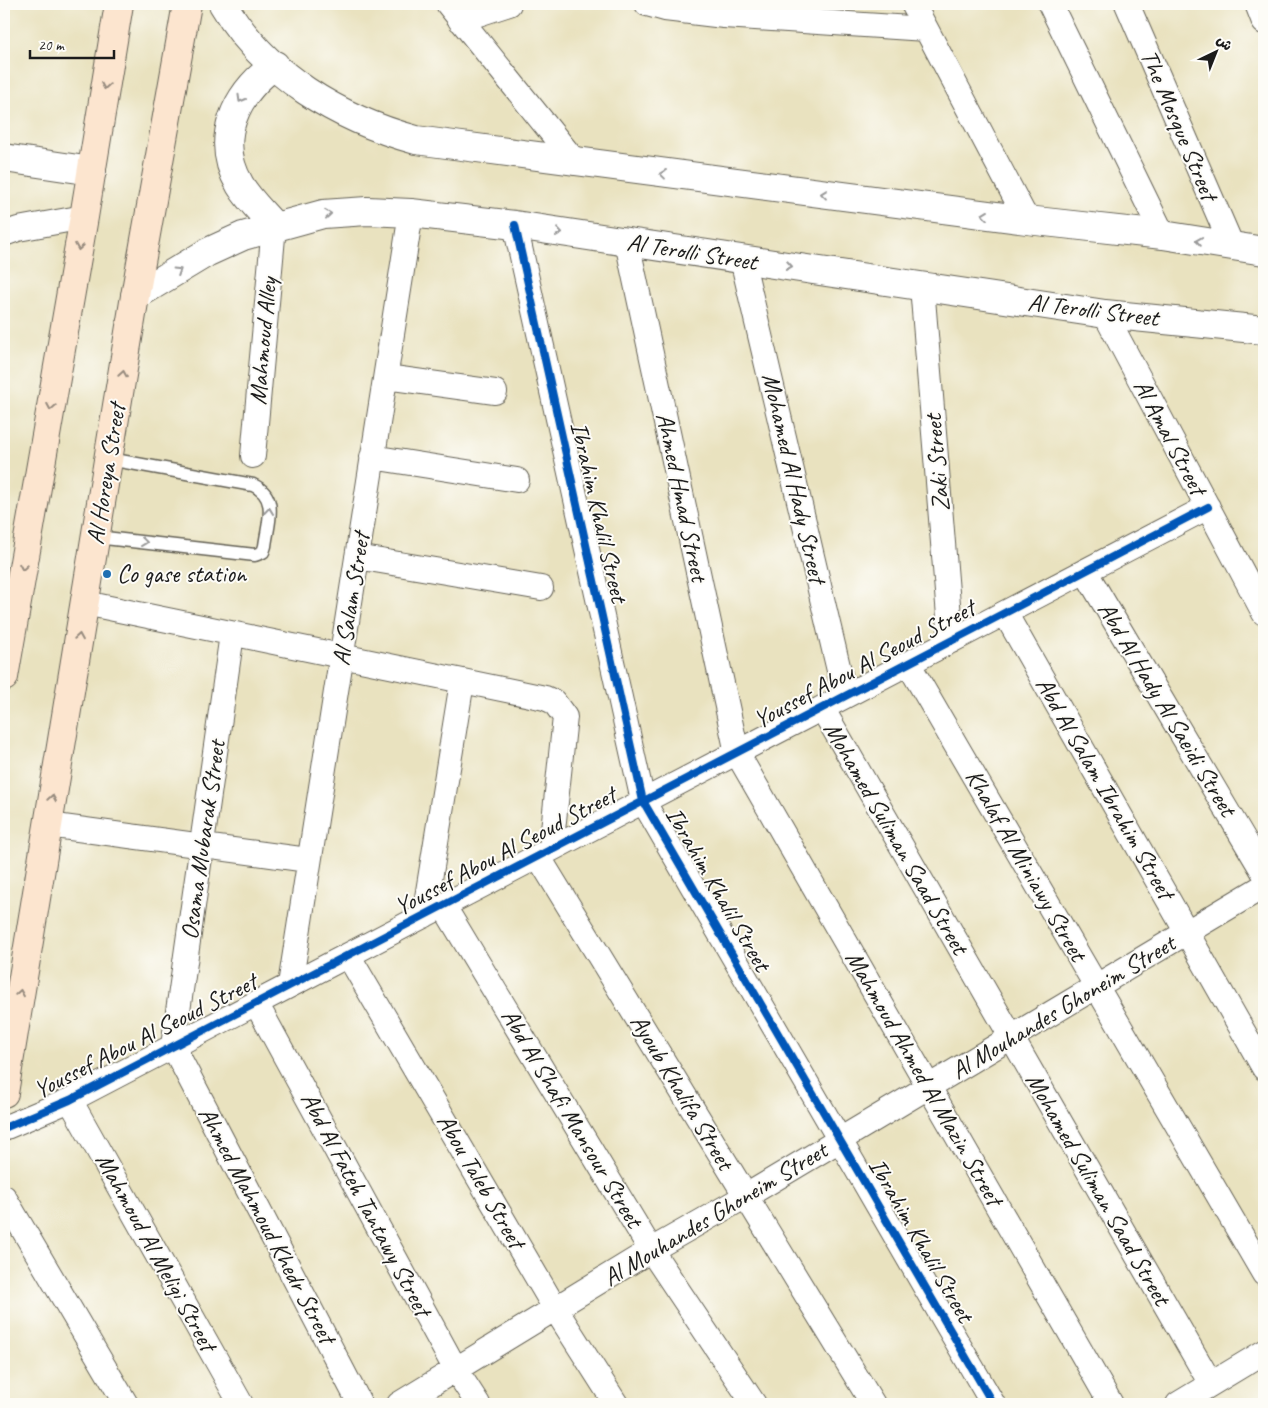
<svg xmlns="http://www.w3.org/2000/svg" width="1268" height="1408" font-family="Caveat,'Playpen Sans Arabic',sans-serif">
  <rect width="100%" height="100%" fill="#fdfcf7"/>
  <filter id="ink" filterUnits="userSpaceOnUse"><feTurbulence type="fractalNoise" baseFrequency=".02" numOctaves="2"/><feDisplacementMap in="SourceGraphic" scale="10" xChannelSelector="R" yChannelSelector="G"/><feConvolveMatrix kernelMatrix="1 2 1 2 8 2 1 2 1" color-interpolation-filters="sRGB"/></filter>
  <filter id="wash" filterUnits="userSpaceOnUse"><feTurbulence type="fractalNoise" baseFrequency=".0096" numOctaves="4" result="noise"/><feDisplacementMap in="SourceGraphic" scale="20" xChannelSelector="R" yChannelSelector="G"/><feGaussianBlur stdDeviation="1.12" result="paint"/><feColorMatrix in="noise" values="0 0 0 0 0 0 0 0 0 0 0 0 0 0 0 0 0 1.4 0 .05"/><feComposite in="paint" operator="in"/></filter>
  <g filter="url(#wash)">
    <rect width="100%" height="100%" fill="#e9e2bf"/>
  </g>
  <g filter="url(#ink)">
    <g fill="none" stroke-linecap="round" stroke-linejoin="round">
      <!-- service casing -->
      <g stroke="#646155" stroke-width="15">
        <path id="service" d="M96,537L255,555L263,552L265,546C268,522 279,497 253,485L109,459"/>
      </g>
      <!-- minor casing -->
      <g stroke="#646155" stroke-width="26">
        <path id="minor" d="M448,4L576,163
          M647,4L665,9L724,16L926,29
          M913,4L1027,220
          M1050,4L1163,235
          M1127,4L1232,246
          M1257,4L1264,22
          M460,20L509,4
          M515,225L643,801L993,1404
          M4,234L18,229L84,217
          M627,242L737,753L1111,1404
          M742,259L845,696
          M922,286L951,641
          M1105,314L1264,613
          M386,377L495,392
          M253,456L274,226
          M372,457L517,480
          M357,557L541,588
          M1085,571L1264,873
          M85,603L545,698L554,702L565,717L551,849
          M1005,613L1264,1068
          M232,634L173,1046L360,1404
          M908,663L1264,1274
          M822,708L1211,1384
          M48,825L308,860
          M538,856L873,1404
          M443,905L651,1250L754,1404
          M424,916L462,682
          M348,955L556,1310L616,1404
          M290,985L411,213
          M256,1003L456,1370L478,1404
          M70,1100L241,1404
          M4,1128L70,1100L1208,507
          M4,1197L126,1404
          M399,1404L651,1250L746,1196L1264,886
          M1178,1404L1264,1352"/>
      </g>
      <!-- tertiary casing -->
      <g stroke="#646155" stroke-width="30">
        <path id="tertiary" d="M223,4C264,75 339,119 416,140L1027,220L1163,235L1264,251
          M4,158L92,171
          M274,226C262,212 249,200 240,185C213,139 236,93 275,65
          M135,296L208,252L243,236L323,214L367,211L411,213L515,225L1105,314L1264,330"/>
      </g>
      <!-- secondary casing -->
      <g stroke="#646155" stroke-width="30">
        <path id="secondary" d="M4,677L84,217L119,4
          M4,1093L135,296L187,4"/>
      </g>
      <!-- service -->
      <use href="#service" stroke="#fff" stroke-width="12"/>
      <!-- minor -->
      <use href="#minor" stroke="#fff" stroke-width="24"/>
      <!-- tertiary -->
      <use href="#tertiary" stroke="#fff" stroke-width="28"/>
      <!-- secondary -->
      <use href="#secondary" stroke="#fce5cf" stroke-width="28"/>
      <!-- cycleway casing -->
      <g stroke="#fdfcf7" stroke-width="11">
        <path id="cycleway" d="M515,225L643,801L993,1404
          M4,1128L70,1100L1208,507"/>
      </g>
      <!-- cycleway -->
      <use href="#cycleway" stroke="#0057b8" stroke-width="8"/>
    </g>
    <!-- one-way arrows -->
    <defs><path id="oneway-chevron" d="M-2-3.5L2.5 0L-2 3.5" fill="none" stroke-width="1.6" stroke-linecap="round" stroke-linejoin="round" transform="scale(1.25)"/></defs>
    <g stroke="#978b7e">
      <use href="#oneway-chevron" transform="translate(105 86) rotate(99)"/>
      <use href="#oneway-chevron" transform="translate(79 247) rotate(100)"/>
      <use href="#oneway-chevron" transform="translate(123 374) rotate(-81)"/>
      <use href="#oneway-chevron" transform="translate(51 407) rotate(100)"/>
      <use href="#oneway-chevron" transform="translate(23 567) rotate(100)"/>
      <use href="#oneway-chevron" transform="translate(79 637) rotate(-81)"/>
      <use href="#oneway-chevron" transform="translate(52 798) rotate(-81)"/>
      <use href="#oneway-chevron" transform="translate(20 993) rotate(-81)"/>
    </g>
    <g stroke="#999">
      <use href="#oneway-chevron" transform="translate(241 99) rotate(120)"/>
      <use href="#oneway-chevron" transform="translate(663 174) rotate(-173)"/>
      <use href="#oneway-chevron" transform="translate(824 194) rotate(-173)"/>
      <use href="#oneway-chevron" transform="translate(328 214) rotate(-6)"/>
      <use href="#oneway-chevron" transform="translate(985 215) rotate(-173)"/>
      <use href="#oneway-chevron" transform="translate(559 232) rotate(8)"/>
      <use href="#oneway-chevron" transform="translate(1199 241) rotate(-171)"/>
      <use href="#oneway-chevron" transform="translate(789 266) rotate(9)"/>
      <use href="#oneway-chevron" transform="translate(178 271) rotate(-32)"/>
      <use href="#oneway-chevron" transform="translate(269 511) rotate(-84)"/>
      <use href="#oneway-chevron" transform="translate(144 542) rotate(7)"/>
    </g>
  </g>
  <!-- markers -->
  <circle fill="#1f6fb2" stroke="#fdfcf7" stroke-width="2" cx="107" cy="574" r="5"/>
  <g text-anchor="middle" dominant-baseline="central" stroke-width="4" stroke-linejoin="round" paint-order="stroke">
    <!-- street labels -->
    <g font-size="25" fill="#1c1c1c" stroke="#fdfcf7">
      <text transform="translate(1179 125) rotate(67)">The Mosque Street</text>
      <text transform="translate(692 252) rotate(9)">Al Terolli Street</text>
      <text transform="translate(1093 310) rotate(7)">Al Terolli Street</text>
      <text transform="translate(263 341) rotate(-85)">Mahmoud Alley</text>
      <text transform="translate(1170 437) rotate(62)">Al Amal Street</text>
      <text transform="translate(937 463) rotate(-95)">Zaki Street</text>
      <text transform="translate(106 474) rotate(-81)">Al Horeya Street</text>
      <text transform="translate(794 478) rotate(77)">Mohamed Al Hady Street</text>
      <text transform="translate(682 497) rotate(78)">Ahmed Hmad Street</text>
      <text transform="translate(599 512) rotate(77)">Ibrahim Khalil Street</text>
      <text transform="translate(351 599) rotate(-81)">Al Salam Street</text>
      <text transform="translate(864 664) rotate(-28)">Youssef Abou Al Seoud Street</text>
      <text transform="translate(1167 709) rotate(59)">Abd Al Hady Al Saeidi Street</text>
      <text transform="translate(1105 788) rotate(60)">Abd Al Salam Ibrahim Street</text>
      <text transform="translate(896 838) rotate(60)">Mohamed Suliman Saad Street</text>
      <text transform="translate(203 840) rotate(-82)">Osama Mubarak Street</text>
      <text transform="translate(505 851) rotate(-28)">Youssef Abou Al Seoud Street</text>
      <text transform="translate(1026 865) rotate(60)">Khalaf Al Miniawy Street</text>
      <text transform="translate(718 889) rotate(60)">Ibrahim Khalil Street</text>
      <text transform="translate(1063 1007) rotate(-31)">Al Mouhandes Ghoneim Street</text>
      <text transform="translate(145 1036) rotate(-27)">Youssef Abou Al Seoud Street</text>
      <text transform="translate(924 1078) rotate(60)">Mahmoud Ahmed Al Mazin Street</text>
      <text transform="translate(682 1092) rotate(59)">Ayoub Khalifa Street</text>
      <text transform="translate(572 1118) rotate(59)">Abd Al Shafi Mansour Street</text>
      <text transform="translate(481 1181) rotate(60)">Abou Taleb Street</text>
      <text transform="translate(1098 1189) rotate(60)">Mohamed Suliman Saad Street</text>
      <text transform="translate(366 1204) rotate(62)">Abd Al Fateh Tantawy Street</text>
      <text transform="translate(715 1214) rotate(-31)">Al Mouhandes Ghoneim Street</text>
      <text transform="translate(267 1225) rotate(62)">Ahmed Mahmoud Khedr Street</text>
      <text transform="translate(921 1240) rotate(60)">Ibrahim Khalil Street</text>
      <text transform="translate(156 1252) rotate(61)">Mahmoud Al Meligi Street</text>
    </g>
    <!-- poi labels -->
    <g font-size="25" fill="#1c1c1c" stroke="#fdfcf7" text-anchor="start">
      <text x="117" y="574">Co gase station</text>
    </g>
  </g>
  <!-- margin -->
  <rect width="1268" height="1408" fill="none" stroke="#fdfcf7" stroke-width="20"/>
  <!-- north arrow -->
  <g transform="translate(1216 52) rotate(43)" stroke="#fdfcf7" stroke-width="4" paint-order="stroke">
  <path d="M0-4L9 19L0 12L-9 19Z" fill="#1c1c1c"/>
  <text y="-8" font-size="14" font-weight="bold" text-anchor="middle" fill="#1c1c1c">ش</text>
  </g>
  <!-- scale -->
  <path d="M30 50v8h84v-8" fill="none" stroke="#1c1c1c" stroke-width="2.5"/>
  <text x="38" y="50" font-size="15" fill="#1c1c1c" stroke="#fdfcf7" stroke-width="4" paint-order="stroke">20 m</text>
</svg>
